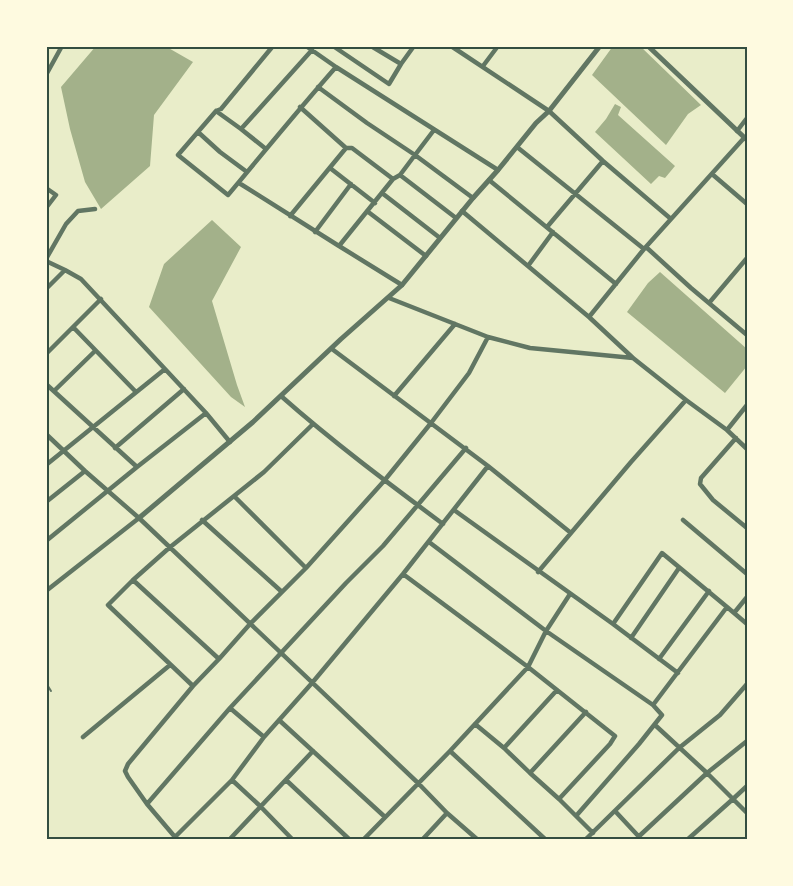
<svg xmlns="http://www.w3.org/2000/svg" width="793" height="886" font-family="'Alegreya Sans',sans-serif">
  <rect width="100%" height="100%" fill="#e9edc9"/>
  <!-- water -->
  <path fill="#a3b18a" d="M96,46H165L193,62L154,115L150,166L101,209L85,182L70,129L61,87Z
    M613,46H640L701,105L688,114L666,145L592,75Z
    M615,104L621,107L618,115L675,166L665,178L659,176L651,184L595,132L606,119Z
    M212,220L241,247L212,301L237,385L245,407L231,397L149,307L164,264Z
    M660,272L747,349V366L725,393L627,312L648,283Z"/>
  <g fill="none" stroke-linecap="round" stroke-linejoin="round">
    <!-- service -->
    <path stroke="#617663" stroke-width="2" d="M46,683L51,691"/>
    <!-- minor -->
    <path stroke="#617663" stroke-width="4.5" d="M273,46L221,109L216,111L178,155L228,195C264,152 299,109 336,67L498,170
      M306,46L336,67
      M333,46L389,84L401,64
      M371,46L401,64L414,46
      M451,46L549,111L603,161L671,219
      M483,66L498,46
      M46,75L62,46
      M318,87L367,123L415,155L400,175L393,179
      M216,111L241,129
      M434,130L415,155L473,198
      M737,131L747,118
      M198,132L220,152L247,172
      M517,147L644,249
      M266,149L241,129L312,50
      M330,168L375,203
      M712,174L747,204
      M400,175L456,218
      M489,180L616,284
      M239,183L339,246L393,179L352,148H346L300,107
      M46,188L56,195L46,208
      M382,193L440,238
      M367,211L426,256
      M462,211L589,317L644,249L744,138
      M290,216L346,148
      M547,227L603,161
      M315,232L351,184
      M339,246L402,285
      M646,247L691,288L747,335
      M46,259L66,224L78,211L95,209
      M46,261L65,270
      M528,266L553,232
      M46,289L65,270L81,279L165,369
      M709,303L747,258
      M73,327L136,392
      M488,337L530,348L633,358L589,317
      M46,354L101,299
      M46,384L137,467L206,413
      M54,391L95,351
      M281,396C333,442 388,483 443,524
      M394,396L455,324
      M686,400L727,430L747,405
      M313,424L264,472L169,548L133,580L219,659L250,624L306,568L384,481L431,423L469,373L488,337L389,298
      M727,430L747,449
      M46,434L85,471L139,518L418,783L447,813L478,840
      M736,438L701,478L700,484L713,500L747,528
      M115,448L184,389
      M46,465L165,369L206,413L230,442
      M488,466L571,533
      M234,496L306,568
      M46,502L85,471
      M454,510L613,624
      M202,520L282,592
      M683,520L747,574
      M46,541L137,467
      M429,542L546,631L653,705L727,607L747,624
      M538,572L631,462L686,400L633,358
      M403,574L528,667L615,736L610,744L559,799L530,773L586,712
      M133,580L108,605L193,686L219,659
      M46,591L139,518
      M734,613L747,597
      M631,638L679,568
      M659,659L709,591
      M678,673L613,624L662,553L727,607
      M279,720L385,817
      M475,724L504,748L557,690
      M655,725L707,773L747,741
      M83,737L170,665
      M264,737L230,708L346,583L383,546L466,448
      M504,748L530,773
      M450,751L546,840
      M232,780L260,806L293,840
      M286,780L350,840
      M559,799L576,816
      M147,804L128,777L125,771L128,764L193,686
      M615,811L642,840
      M593,833L576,816L639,744L662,715L653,705
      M175,837L147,804L230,708
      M178,840L175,837L232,780L264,737L312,683L403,574L488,466L332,349
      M229,840L313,751
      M363,840L450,751L528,667L546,631L570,594
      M422,840L447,813
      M585,840L679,748L720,715L747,684
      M635,840L707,773L733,799L747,786
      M687,840L733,799L747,813"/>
    <!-- tertiary -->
    <path stroke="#617663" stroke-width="5" d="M648,46L747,140
      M139,518L253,422L341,339L402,285L473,198L498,170L536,123L549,111L600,46"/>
  </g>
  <!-- border -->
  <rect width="793" height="886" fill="none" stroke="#fefae0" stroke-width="95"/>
  <rect x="48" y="48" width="698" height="790" fill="none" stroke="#344e41" stroke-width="2"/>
</svg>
